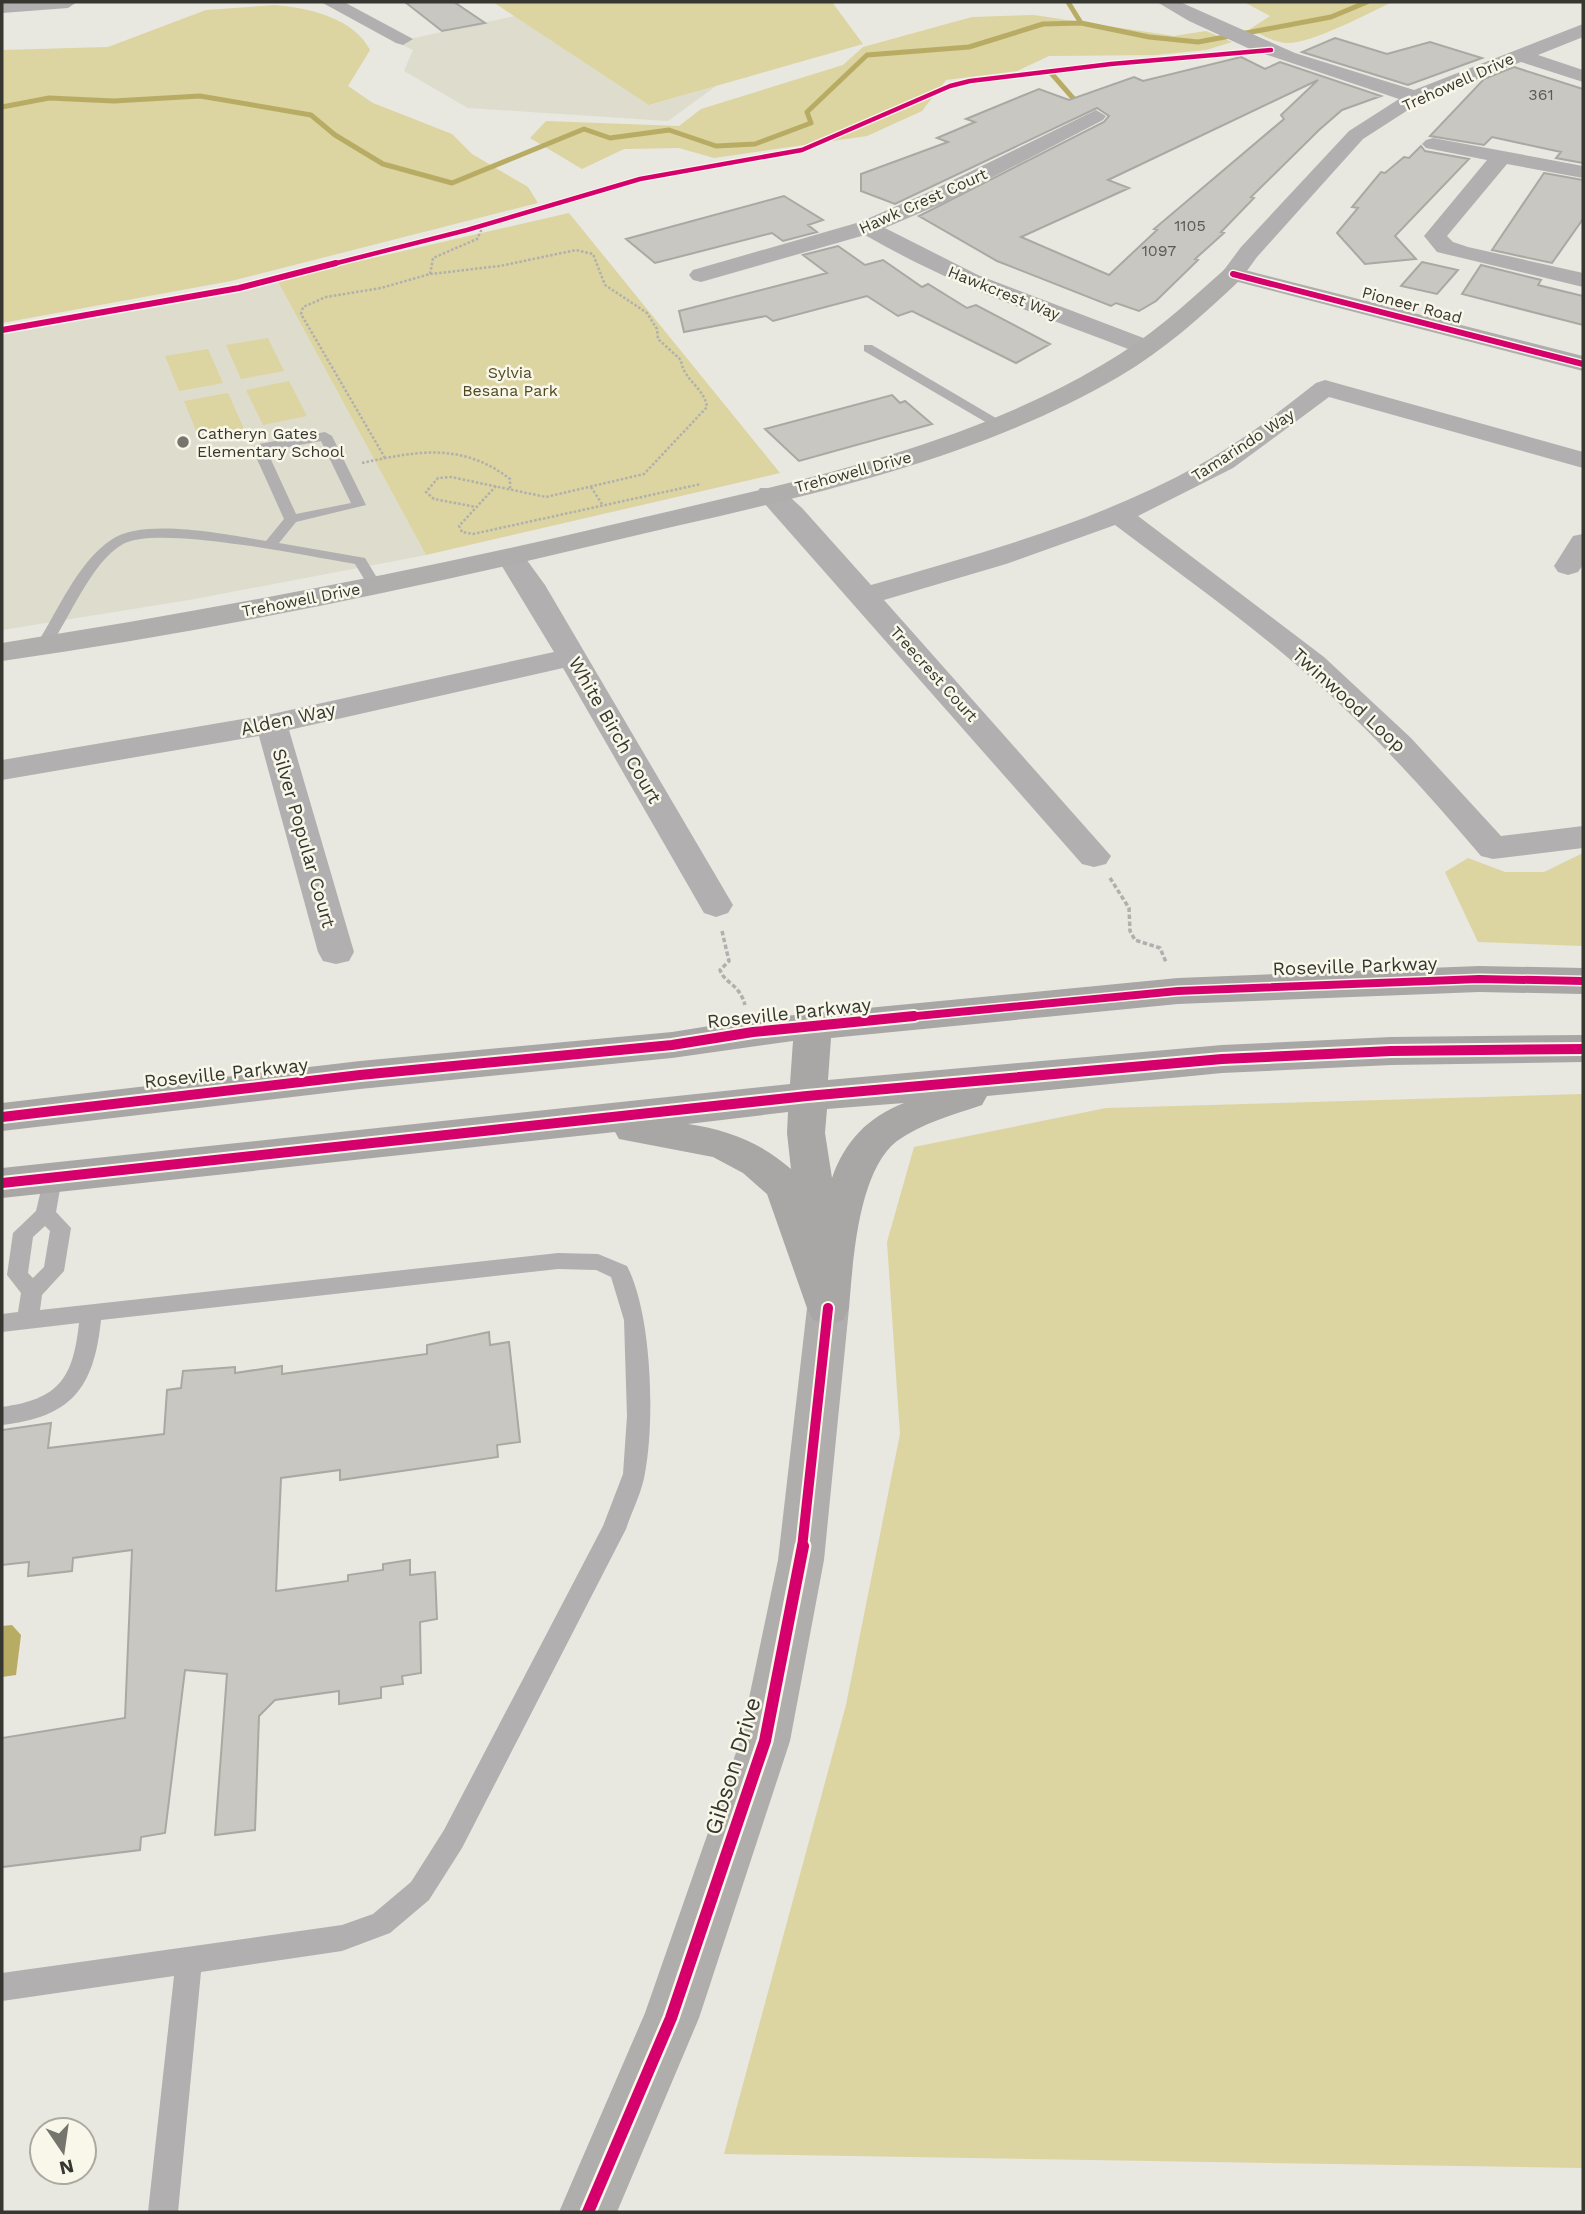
<svg xmlns="http://www.w3.org/2000/svg" width="1585" height="2214" font-family="'Work Sans',sans-serif">
  <rect width="100%" height="100%" fill="#e8e7e0"/>
  <!-- built -->
  <path fill="#dedccd" d="M515,16L650,105L716,86L668,121L468,108L404,71L413,50L396,42Z
    M277,280L426,555L189,600L2,630V329Z"/>
  <!-- green -->
  <path fill="#dcd4a1" d="M493,2H832L863,44L649,105Z
    M1244,2H1392C1369,13 1309,45 1285,43C1273,41 1261,35 1250,29L1270,16Z
    M275,5C309,8 354,18 370,50L348,86L373,103L452,134L472,154L528,187L538,203L231,281L2,323V50L108,47L206,10Z
    M1034,15L1174,36L1206,31L1232,42L1206,50L1156,55L1049,56L1017,71L946,80L922,111L867,136L714,158L679,148L624,149L582,169L530,138L546,121L679,126L701,109L843,65L863,47L972,17Z
    M569,213L780,473L426,555L277,280Z
    M268,338L284,371L241,379L226,345Z
    M208,349L223,383L179,391L165,356Z
    M289,381L307,416L263,425L246,390Z
    M228,393L244,429L199,438L184,401Z
    M1583,853V946L1478,942L1445,872L1468,858L1505,872H1544Z
    M1583,1094V2168L724,2154L846,1705L900,1434L887,1242L914,1147L1106,1108Z"/>
  <!-- water -->
  <path fill="#b8ac65" d="M12,1625L21,1635L16,1675L2,1677V1626Z"/>
  <g fill="none" stroke-linecap="round" stroke-linejoin="round">
    <!-- stream -->
    <path stroke="#b8ac65" stroke-width="5" d="M1068,2L1081,23
      M1051,73L1079,105
      M2,107L49,98L114,101L200,96L311,115L335,135L383,164L452,183L584,129L610,138L669,130L716,146L755,144L811,123L807,112L867,55L969,47L1043,24L1081,23L1149,37L1198,42L1331,17L1367,2"/>
  </g>
  <!-- building -->
  <path fill="#c8c7c2" stroke="#a9a9a4" stroke-width="2" fill-rule="evenodd" d="M405,2H454L485,23L442,31Z
    M1335,38L1387,54L1430,42L1482,58L1408,85L1302,52Z
    M1241,57L1265,69L1280,62L1381,96L1342,110L1319,130L1251,197L1254,198L1221,232L1224,233L1195,259L1198,260L1156,301L1139,311L1116,303L1111,306L997,261L919,216L1104,122L1109,116L1097,108L895,204L861,191V174L948,142L937,138L975,122L966,119L1039,89L1069,100L1134,77L1143,81ZM1318,80L1281,115L1284,119L1154,229L1157,230L1109,275L1021,237L1129,188L1108,180Z
    M1514,67L1583,89V163L1556,158L1561,152L1492,137L1484,145L1430,136L1484,79Z
    M1421,146L1425,151L1469,159L1395,236L1416,259L1365,264L1337,233L1358,208L1352,207L1381,172L1385,173L1404,157L1409,158Z
    M1544,173L1583,180V219L1552,263L1492,250Z
    M784,196L823,220L808,225L817,232L783,241L772,233L655,263L626,239Z
    M838,246L865,265L883,260L922,287L928,284L967,308L976,305L1050,344L1016,363L912,311L898,316L867,296L773,321L766,316L684,332L679,311L827,273L803,255Z
    M1422,262L1458,270L1437,294L1401,286Z
    M1481,265L1541,280L1538,285L1583,296V325L1462,294Z
    M892,395L900,403L905,401L932,424L799,461L765,429Z
    M489,1332L490,1345L509,1342L520,1442L497,1445L498,1457L340,1480V1470L281,1478L276,1591L348,1581V1575L383,1570V1564L410,1560V1575L435,1572L437,1619L420,1622L421,1673L402,1676L403,1684L381,1687V1698L339,1704V1691L275,1700L259,1716L255,1830L215,1835L227,1674L185,1670L165,1833L141,1837L140,1850L2,1867V1738L125,1718L132,1550L73,1558L72,1571L28,1576L29,1562L2,1565V1430L51,1423L48,1448L164,1434L167,1390L181,1388L183,1371L235,1367V1373L282,1366V1374L427,1354V1345Z"/>
  <g fill="none" stroke-linecap="round" stroke-linejoin="round">
    <!-- path-far1 -->
    <path stroke="#b1b0ae" stroke-width="2.5" stroke-dasharray="2.5 2" stroke-linecap="butt" d="M430,274L433,258L477,239L481,231L476,227
      M385,458L301,314L303,307L326,297L381,288L430,274L500,266L576,250L593,254L605,285L647,313L657,329L658,339L681,360C683,380 704,387 707,407L644,474L546,497L451,477L438,478L426,492L434,499L476,507
      M362,463C417,451 462,442 510,479V489
      M496,486L459,526L462,532L473,534L701,484
      M591,487L602,504"/>
    <!-- path -->
    <path stroke="#b1b0ae" stroke-width="3.5" stroke-dasharray="4.5 2.5" stroke-linecap="butt" d="M1110,878L1129,908L1130,931L1135,940L1160,948L1166,962
      M722,931L729,961L720,970C725,984 739,983 745,1005"/>
    <!-- lane -->
    <path fill="#b1afb0" fill-rule="evenodd" d="M864,345H872L1006,424L994,427L864,351Z
      M325,432L332,436L366,505L296,522L279,543L365,558L382,586L380,589H370L355,564C311,557 158,524 123,544C92,561 69,619 49,648H39L36,645C58,611 77,563 111,540C144,517 228,535 266,541L284,519L252,448L259,444ZM321,441L351,503L296,514L267,451Z
      M52,1170L59,1173L62,1178L56,1212L71,1228L64,1271L42,1295L40,1310L558,1253L598,1254L627,1266C652,1314 655,1420 645,1473C642,1492 632,1511 626,1529L462,1848L429,1900L390,1933L342,1951L201,1972L178,2212H148L174,1976L2,2001V1973L342,1925L373,1914L411,1882L444,1830L603,1526L623,1474L627,1416L624,1320L611,1277L596,1270L558,1269L101,1320C94,1389 71,1417 2,1425V1407C59,1399 73,1379 79,1323L2,1332V1314L18,1312L21,1293L7,1275L13,1233L36,1211L45,1173ZM45,1226L50,1231L44,1267L33,1278L28,1273L33,1237Z"/>
    <!-- street -->
    <path fill="#b1afb0" fill-rule="evenodd" d="M2,2H77L68,8L2,13Z
      M321,2H344L413,39L403,45L396,43Z
      M1157,2H1180L1295,53L1414,90L1583,24V37L1538,55L1583,70V82L1521,62L1422,101L1363,139L1257,257L1241,279H1225L1221,274L1241,247L1349,131L1399,99L1250,49L1189,21Z
      M1096,110L1106,116L1103,120L943,203L885,228L978,275L1154,342L1157,347L1154,352H1136C1044,317 951,285 865,235L701,282L693,280L689,275L693,270L860,222L927,193Z
      M1433,138L1583,166V178L1507,164L1447,236L1453,242L1468,247L1583,273V287L1437,252L1424,236L1487,160L1426,148L1422,144L1426,140Z
      M1325,380L1583,452V468L1329,397L1233,468L1138,516L1324,657L1411,738L1501,836L1583,826V848L1493,859L1481,856C1425,790 1366,725 1300,668C1241,617 1177,572 1115,525L1006,564L884,600L1111,856L1106,864L1094,867L1082,864L756,494L760,488H780L802,508L871,585C983,553 1096,522 1199,465C1241,442 1279,412 1316,383Z
      M1583,534V565L1578,572L1568,575L1558,572L1554,566L1573,536Z
      M511,549L521,552L545,585L733,905L728,913L716,917L704,913L563,668L289,730L354,952L349,961L336,964L323,961L318,952L259,736L2,780V760L272,714L554,652L497,558L501,552Z"/>
    <!-- secondary -->
    <path fill="#b0aead" fill-rule="evenodd" d="M1233,267L1583,356V371L1238,282C1201,317 1164,350 1120,376C965,467 780,501 608,542C408,590 205,632 2,661V643C208,610 412,572 615,524C779,485 955,452 1102,365C1148,339 1186,304 1225,269Z
      M828,1291L843,1296L849,1308L824,1560L790,1741L699,2018L617,2212H559L645,2013L740,1741L778,1560L807,1308L813,1296Z"/>
    <!-- primary -->
    <path fill="#a8a7a6" fill-rule="evenodd" d="M1479,966L1583,968V994L1479,992L1178,1004L831,1038L828,1080L1222,1045L1391,1037L1583,1035V1062L1391,1065L1222,1073L987,1096L982,1105C953,1115 922,1123 897,1141C858,1171 853,1261 849,1308L843,1320L828,1325L813,1320L807,1308L767,1194L743,1173L713,1157L619,1139L615,1132L2,1198V1168L790,1084L793,1041L672,1058L360,1089L2,1131V1103L360,1061L672,1032L753,1019L1178,978ZM904,1103C868,1117 845,1141 832,1178L825,1133L827,1109ZM788,1112L787,1133L791,1169C760,1142 728,1130 688,1124Z"/>
    <!-- cycleway-far4 casing -->
    <g stroke="#f9f7e9" stroke-width="7">
      <path id="cycleway-far4" d="M329,265L467,230L640,179L802,150L950,86L970,81L1111,64L1271,50"/>
    </g>
    <!-- cycleway-far3 casing -->
    <g stroke="#f9f7e9" stroke-width="9">
      <path id="cycleway-far3" d="M1233,274L1583,364
        M2,330L239,288L336,263"/>
    </g>
    <!-- cycleway-far2 casing -->
    <g stroke="#f9f7e9" stroke-width="11">
      <path id="cycleway-far2" d="M896,1018L1178,991L1479,979L1583,981"/>
    </g>
    <!-- cycleway-far1 casing -->
    <g stroke="#f9f7e9" stroke-width="14">
      <path id="cycleway-far1" d="M2,1117L360,1075L672,1045L753,1032L914,1016
        M2,1183L807,1096L1222,1059L1391,1051L1583,1049
        M802,1548L828,1308"/>
    </g>
    <!-- cycleway casing -->
    <g stroke="#f9f7e9" stroke-width="17">
      <path id="cycleway" d="M588,2212L671,2018L765,1741L803,1546"/>
    </g>
    <!-- cycleway-far4 -->
    <use href="#cycleway-far4" stroke="#d6006c" stroke-width="4.5"/>
    <!-- cycleway-far3 -->
    <use href="#cycleway-far3" stroke="#d6006c" stroke-width="6"/>
    <!-- cycleway-far2 -->
    <use href="#cycleway-far2" stroke="#d6006c" stroke-width="8"/>
    <!-- cycleway-far1 -->
    <use href="#cycleway-far1" stroke="#d6006c" stroke-width="10"/>
    <!-- cycleway -->
    <use href="#cycleway" stroke="#d6006c" stroke-width="12"/>
  </g>
  <!-- markers -->
  <circle fill="#75756e" stroke="#f9f7e9" stroke-width="2.5" cx="183" cy="442" r="7"/>
  <g text-anchor="middle" dominant-baseline="central" stroke-width="5" stroke-linejoin="round" paint-order="stroke">
    <!-- far-street labels -->
    <g font-size="16" fill="#373731" stroke="#f9f7e9">
      <text transform="translate(1458 82) rotate(-24)">Trehowell Drive</text>
      <text transform="translate(923 201) rotate(-24)">Hawk Crest Court</text>
      <text transform="translate(1004 293) rotate(22)">Hawkcrest Way</text>
      <text transform="translate(1412 305) rotate(15)">Pioneer Road</text>
      <text transform="translate(1243 445) rotate(-33)">Tamarindo Way</text>
      <text transform="translate(853 472) rotate(-15)">Trehowell Drive</text>
      <text transform="translate(301 600) rotate(-11)">Trehowell Drive</text>
      <text transform="translate(934 674) rotate(48)">Treecrest Court</text>
    </g>
    <!-- number labels -->
    <g font-size="16" fill="#5b5b55">
      <text x="1541" y="94">361</text>
      <text x="1190" y="225">1105</text>
      <text x="1159" y="250">1097</text>
    </g>
    <!-- far-park labels -->
    <g font-size="16" fill="#504921" stroke="#f9f7e9">
      <text x="510" y="372">Sylvia<tspan x="510" dy="18">Besana Park</tspan></text>
    </g>
    <!-- far-poi labels -->
    <g font-size="16" fill="#373731" stroke="#f9f7e9" text-anchor="start">
      <text x="197" y="433">Catheryn Gates<tspan x="197" dy="18">Elementary School</tspan></text>
    </g>
    <!-- street labels -->
    <g font-size="19" fill="#373731" stroke="#f9f7e9">
      <text transform="translate(1349 700) rotate(42)">Twinwood Loop</text>
      <text transform="translate(288 719) rotate(-12)">Alden Way</text>
      <text transform="translate(615 730) rotate(60)">White Birch Court</text>
      <text transform="translate(304 838) rotate(74)">Silver Popular Court</text>
      <text transform="translate(1355 966) rotate(-2)">Roseville Parkway</text>
      <text transform="translate(789 1013) rotate(-6)">Roseville Parkway</text>
      <text transform="translate(226 1073) rotate(-6)">Roseville Parkway</text>
    </g>
    <!-- near-street labels -->
    <g font-size="23" fill="#373731" stroke="#f9f7e9">
      <text transform="translate(733 1766) rotate(-73)">Gibson Drive</text>
    </g>
  </g>
  <!-- border -->
  <rect width="1585" height="2214" fill="none" stroke="#373731" stroke-width="7"/>
  <!-- north arrow -->
  <g transform="translate(63 2151) rotate(167)"><circle r="33" fill="#f9f7e9" stroke="#abaa9f" stroke-width="2"/>
  <path d="M0-5L12 26L0 18L-12 26Z" fill="#75756e"/>
  <text y="-10" font-size="19" font-weight="bold" text-anchor="middle" fill="#373731">N</text>
  </g>
</svg>
